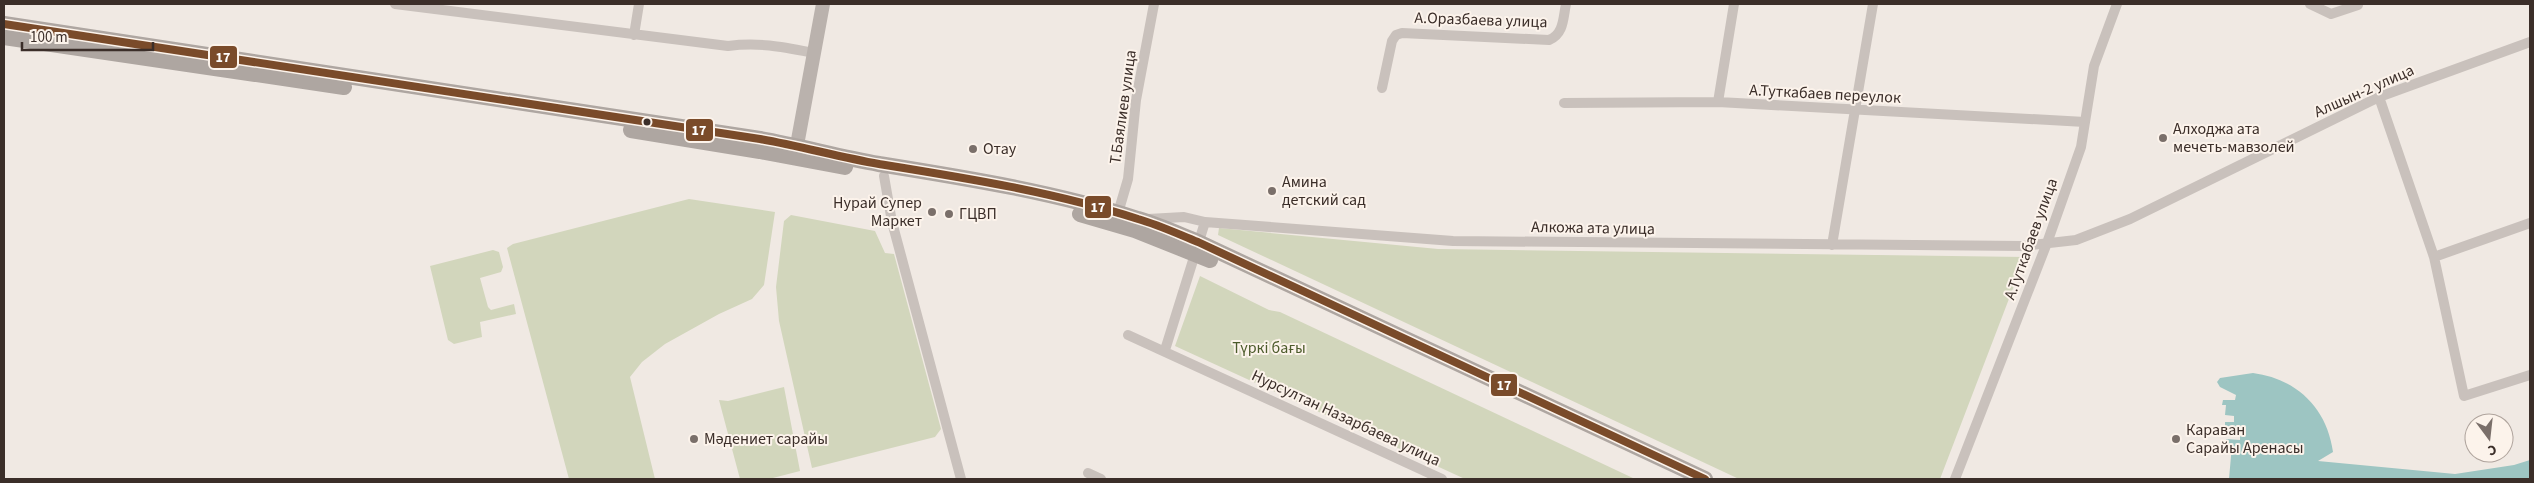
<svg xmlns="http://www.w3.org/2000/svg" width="2534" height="483" font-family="'Source Sans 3',sans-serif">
  <rect width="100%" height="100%" fill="#f0e9e3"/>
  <!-- green -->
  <path fill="#d2d6bc" d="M689,199L775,212L764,285L752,299L719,314L665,344L642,362L630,377L655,479H569L507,248L513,244Z
    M791,215L875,231L885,253L894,254L941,429L935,437L812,468L779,321L776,287L784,221Z
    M1219,228L1438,249L2025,257L1940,479H1739L1218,235Z
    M493,250L499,252L503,267L501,272L480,278L488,307L491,310L514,304L516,314L480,322L482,337L454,344L448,340L430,266Z
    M1200,276L1269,310L1280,312L1635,479H1465L1175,346Z
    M784,387L800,471L769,479H740L719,400L728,401Z"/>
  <!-- water -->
  <path fill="#9dc5c2" d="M2253,373C2297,379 2327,408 2333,452L2318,461L2455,474L2514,465L2530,460V479H2229L2232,445H2225L2226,439L2240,440V432L2225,431V422H2234V416L2225,415L2226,405H2222L2223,400H2235L2236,395L2220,387L2217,382L2220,378Z"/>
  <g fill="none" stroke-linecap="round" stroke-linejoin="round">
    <!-- street -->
    <path stroke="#c9c1bc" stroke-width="10" d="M395,4L728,46C760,42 783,47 814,53
      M2310,4L2331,14L2358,5
      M634,35L639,4
      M1382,88L1392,41L1396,35L1402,33L1549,40C1564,34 1563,18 1566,4
      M2379,97L2434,257L2464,396L2530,375
      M1718,102L1734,4
      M1564,103L1718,102L2085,122
      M884,176L892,222L961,479
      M1118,213L1128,179L1136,100L1154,4
      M1148,219L1184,217L1205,222L1453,241L2023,246L2076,240L2130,219L2379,97L2530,42
      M1832,245L1873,4
      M2434,257L2530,223
      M1128,335L1442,479
      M1165,350L1205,222
      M1088,473L1101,479
      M1955,479L2047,243L2081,147L2094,66L2117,4"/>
    <!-- secondary -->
    <path stroke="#bab2ad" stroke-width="14" d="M795,156L823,4"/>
    <!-- primary -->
    <path stroke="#aea6a1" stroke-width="16" d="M4,24L760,139C800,146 839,157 879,164C966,178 1054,192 1138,219C1159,225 1178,234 1198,242L1705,479
      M4,37L344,87
      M631,130L760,151L845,167
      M1080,214L1135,230L1210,260"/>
    <!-- bus-1 casing -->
    <g stroke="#fcf3eb" stroke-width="11">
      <path id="bus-1" d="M4,24L760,139C800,146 839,157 879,164C966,178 1054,192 1138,219C1159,225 1178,234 1198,242L1705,479"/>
    </g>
    <!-- bus-1 -->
    <use href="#bus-1" stroke="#7a4b2a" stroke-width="8"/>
  </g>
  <!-- markers -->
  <circle fill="#3b2e29" stroke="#fcf3eb" stroke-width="2" cx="647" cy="122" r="4.5"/>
  <g fill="#7a6f6a" stroke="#fcf3eb" stroke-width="2">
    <circle cx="2163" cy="138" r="5"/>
    <circle cx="973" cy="149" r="5"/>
    <circle cx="1272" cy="191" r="5"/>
    <circle cx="932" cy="212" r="5"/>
    <circle cx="949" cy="214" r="5"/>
    <circle cx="694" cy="439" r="5"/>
    <circle cx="2176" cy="439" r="5"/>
  </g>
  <g text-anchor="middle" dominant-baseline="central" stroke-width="4" stroke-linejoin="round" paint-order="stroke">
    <!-- street labels -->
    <g font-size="16" fill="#3b2e29" stroke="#fcf3eb">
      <text transform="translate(1481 20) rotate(2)">А.Оразбаева улица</text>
      <text transform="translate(2364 91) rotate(-24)">Алшын-2 улица</text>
      <text transform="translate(1825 94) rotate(3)">А.Туткабаев переулок</text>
      <text transform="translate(1123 107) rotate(-82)">Т.Баялиев улица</text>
      <text transform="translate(1593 228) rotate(1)">Алкожа ата улица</text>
      <text transform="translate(2031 239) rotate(-70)">А.Туткабаев улица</text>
      <text transform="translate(1346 418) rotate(25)">Нурсултан Назарбаева улица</text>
    </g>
    <!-- poi labels -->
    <g font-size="16" fill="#3b2e29" stroke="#fcf3eb" text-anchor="start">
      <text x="2173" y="129">Алходжа ата<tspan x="2173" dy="18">мечеть-мавзолей</tspan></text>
      <text x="983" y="149">Отау</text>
      <text x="1282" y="182">Амина<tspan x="1282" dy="18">детский сад</tspan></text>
      <text x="922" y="203" text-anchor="end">Нурай Супер<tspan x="922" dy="18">Маркет</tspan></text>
      <text x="959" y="214">ГЦВП</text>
      <text x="2186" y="430">Караван<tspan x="2186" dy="18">Сарайы Аренасы</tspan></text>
      <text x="704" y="439">Мәдениет сарайы</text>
    </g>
    <!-- park labels -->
    <g font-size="16" fill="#4c5b2b" stroke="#fcf3eb">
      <text x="1269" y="348">Түркі бағы</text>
    </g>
  </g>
  <g stroke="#fcf3eb" stroke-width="2">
    <rect x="209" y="45" width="29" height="24" rx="5" fill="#7a4b2a"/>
    <rect x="685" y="118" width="29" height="24" rx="5" fill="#7a4b2a"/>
    <rect x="1084" y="195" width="28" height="24" rx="5" fill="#7a4b2a"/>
    <rect x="1490" y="373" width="28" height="24" rx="5" fill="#7a4b2a"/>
  </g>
  <g font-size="14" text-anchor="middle" font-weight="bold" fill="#fff">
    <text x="223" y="62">17</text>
    <text x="699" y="135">17</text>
    <text x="1098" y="212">17</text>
    <text x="1504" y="390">17</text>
  </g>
  <!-- border -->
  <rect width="2534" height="483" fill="none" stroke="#3b2e29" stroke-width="10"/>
  <!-- north arrow -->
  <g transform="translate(2489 438) rotate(165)"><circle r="24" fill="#fcf3eb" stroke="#afa49d"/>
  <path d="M0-4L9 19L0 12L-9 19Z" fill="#7a6f6a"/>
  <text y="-8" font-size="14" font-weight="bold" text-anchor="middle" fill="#3b2e29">С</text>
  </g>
  <!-- scale -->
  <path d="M22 42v8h131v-8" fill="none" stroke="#3b2e29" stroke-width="2.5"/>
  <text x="30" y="42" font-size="15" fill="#3b2e29" stroke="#fcf3eb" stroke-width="4" paint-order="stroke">100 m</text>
</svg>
